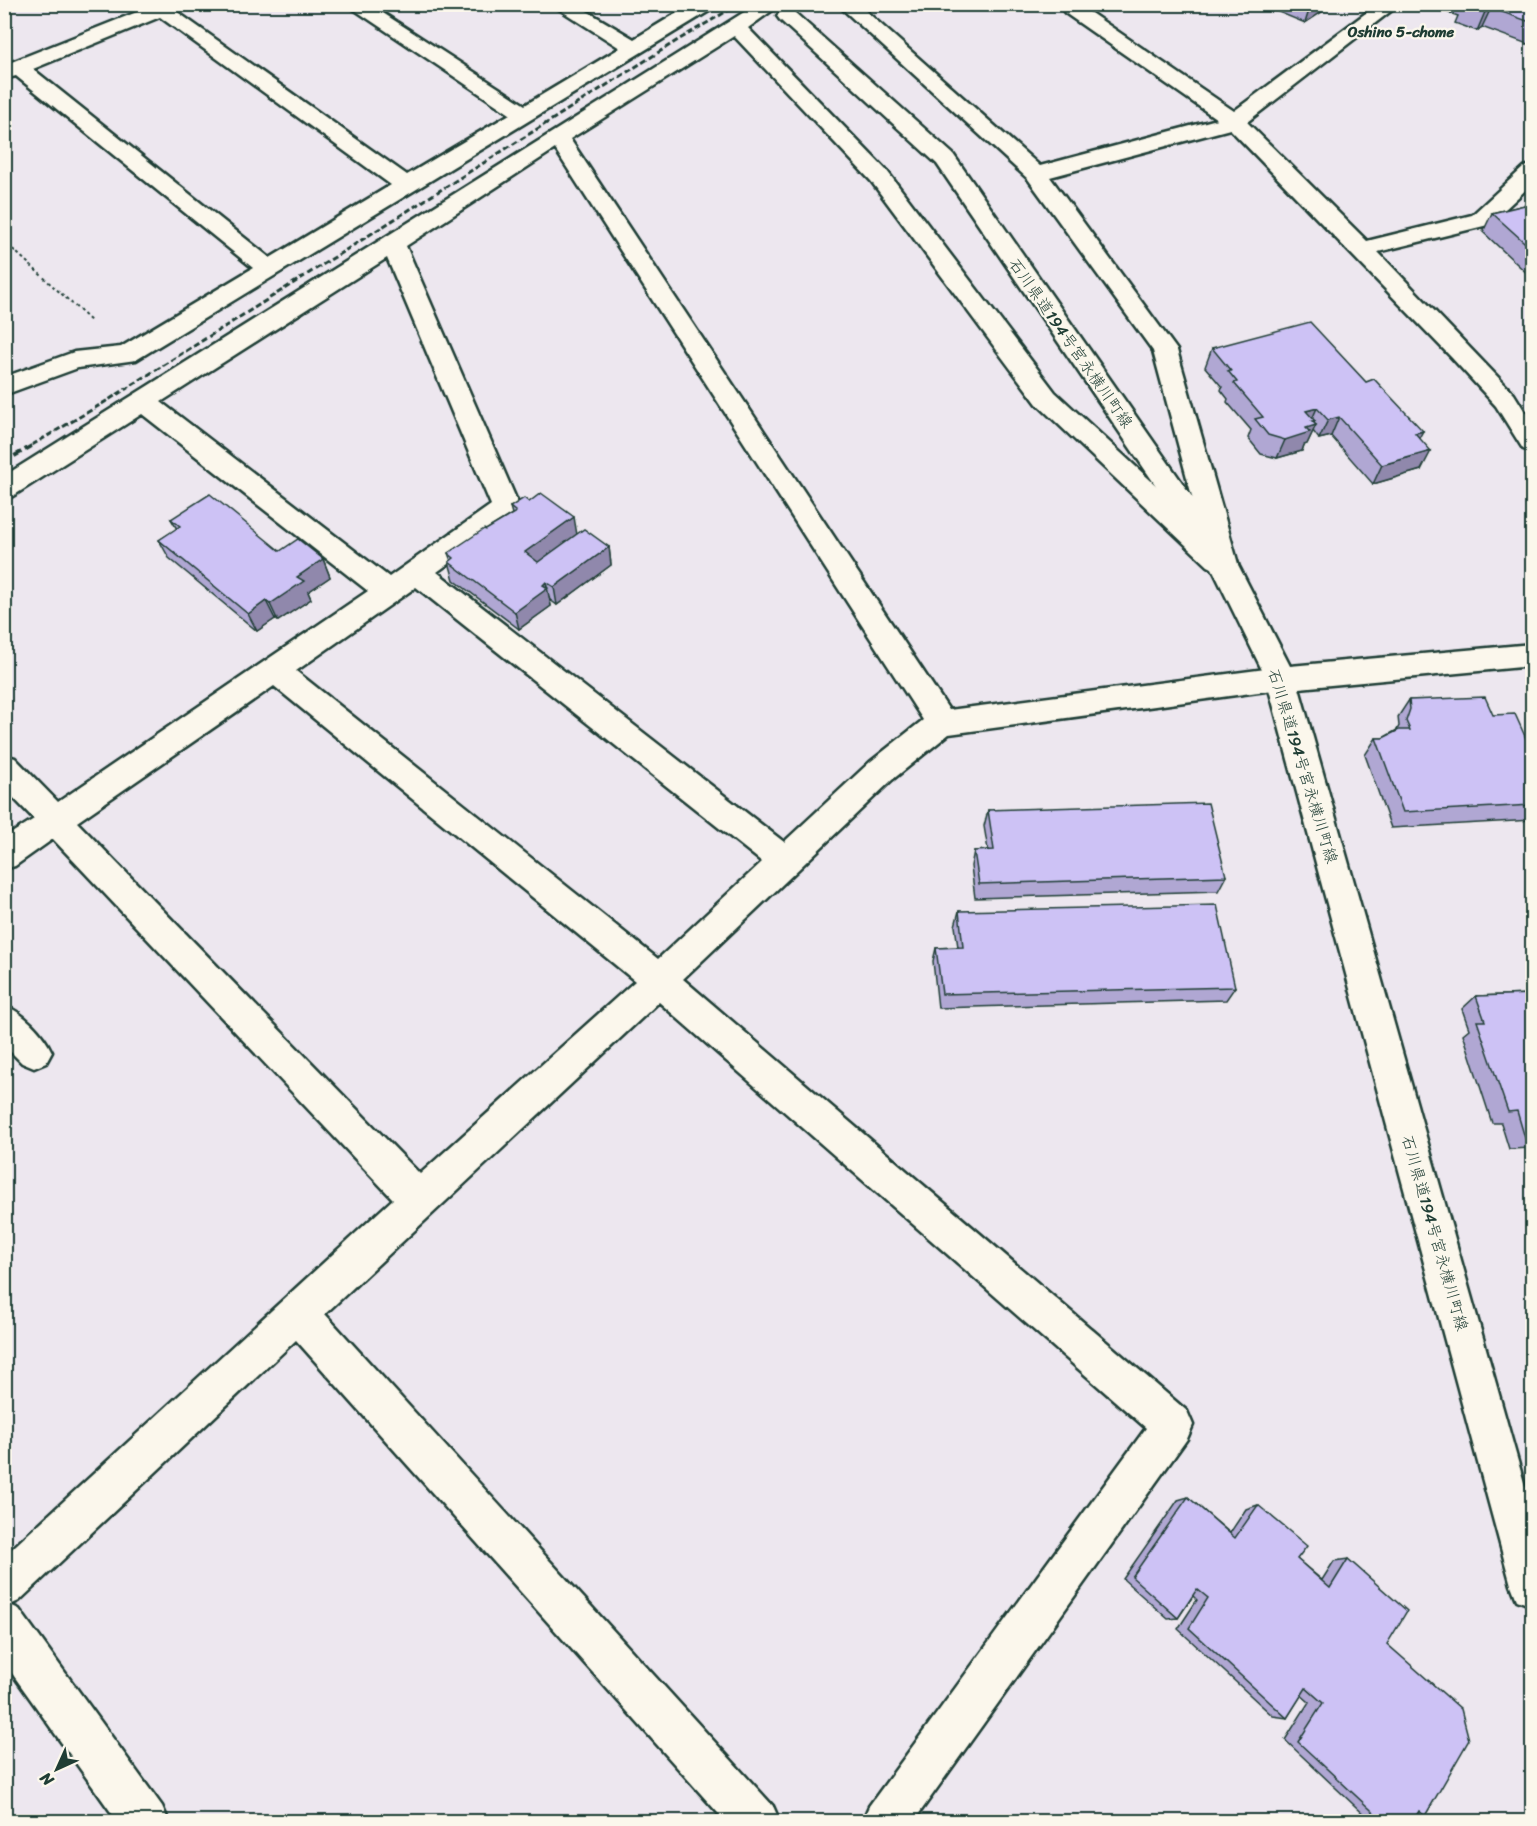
<svg xmlns="http://www.w3.org/2000/svg" width="1537" height="1826" font-family="Sriracha,'Klee One',sans-serif">
  <rect width="100%" height="100%" fill="#ede7ef"/>
  <filter id="ink" filterUnits="userSpaceOnUse"><feTurbulence type="fractalNoise" baseFrequency=".0167" numOctaves="2"/><feDisplacementMap in="SourceGraphic" scale="12" xChannelSelector="R" yChannelSelector="G"/><feConvolveMatrix kernelMatrix="1 2 1 2 8 2 1 2 1" color-interpolation-filters="sRGB"/></filter>
  <g filter="url(#ink)">
    <g fill="none" stroke-linecap="round" stroke-linejoin="round">
      <!-- street casing -->
      <g stroke="#1f3d34" stroke-width="5">
        <path id="street" d="M145,4H184L176,11L407,175L510,114L346,4H369L525,105L620,48L551,4H575L634,39L692,4H716L714,8L136,360L78,368L4,395V377L74,352L121,347L253,268L16,76L4,79V65L147,8ZM160,17L391,185L270,258L33,69Z
          M757,4H781L748,28L887,171L1055,392L1200,526L1153,351L1028,179L837,4H858L1040,166L1217,119L1065,13L1062,9L1066,4H1089L1085,9L1234,111L1378,4H1400L1247,122L1367,241L1472,215L1524,167L1532,165V184L1488,225L1378,252L1514,394L1532,423V452L1523,449L1496,406L1452,358L1230,129L1050,177L1177,350L1238,564L1234,571L1224,574L1208,566L1037,404L871,181L734,36L570,139L949,710L1281,667L1291,670L1296,678L1291,686L1281,689L949,734L892,780L683,979L1187,1411L1193,1425L1187,1439L913,1822H862L869,1806L1146,1428L659,1002L325,1314L773,1806L780,1822H726L296,1340L19,1601L10,1605L19,1609L162,1806L169,1822H118L4,1662V1556L393,1199L53,839L15,866L4,869V838L34,819L4,788V755L15,758L58,802L368,591L142,414L13,496L4,498V476ZM555,149L923,720L870,762L784,842L437,572L516,515L520,508L406,246ZM387,258L491,505L389,577L161,402ZM416,587L762,862L658,959L296,671ZM274,686L635,981L420,1174L77,822Z
          M4,1005C24,1013 43,1033 52,1052L46,1063L34,1068L22,1063L4,1045Z"/>
      </g>
      <!-- secondary casing -->
      <g stroke="#1f3d34" stroke-width="5">
        <path id="secondary" d="M787,10L794,12L953,154L1234,557L1290,666L1532,644V666L1299,688L1532,1511V1606L1517,1600L1511,1585L1266,678L1212,568L937,164L780,20L777,16L780,12Z"/>
      </g>
      <!-- path -->
      <path stroke="#1f3d34" stroke-width="2" stroke-dasharray="3 3" stroke-linecap="butt" d="M4,241L91,321"/>
      <!-- street -->
      <use href="#street" fill="#fbf7ec" fill-rule="evenodd"/>
      <!-- secondary -->
      <use href="#secondary" fill="#fbf7ec" fill-rule="evenodd"/>
      <!-- rail-far1 -->
      <path stroke="#1f3d34" stroke-width="3" stroke-dasharray="6 3" stroke-linecap="butt" d="M32,445L110,399L678,40L739,4"/>
      <!-- rail -->
      <path stroke="#1f3d34" stroke-width="4" stroke-dasharray="8 4" stroke-linecap="butt" d="M4,462L35,444"/>
    </g>
    <!-- wall -->
    <path fill="#b0a7d3" stroke="#1f3d34" stroke-width="1.5" d="M1259,4H1327L1326,9L1305,23Z
      M1440,4H1533V46L1482,27L1477,31L1455,23L1458,16L1438,9Z
      M1533,203V279L1483,232L1492,213Z
      M1212,348L1366,382L1419,438L1421,470L1373,484L1331,436L1319,439L1313,431L1307,444L1304,445L1302,451L1277,458L1261,454L1248,438L1251,430L1227,402L1228,399L1221,390L1222,387L1205,367Z
      M510,507L609,547L611,565L557,605L550,600L551,606L519,629L454,580L449,562L451,561L448,553L512,514Z
      M171,519L280,551L323,559L330,577L308,592L311,599L278,621L275,619L257,631L169,558L159,540L177,529Z
      M1409,700L1493,715L1533,754V820L1391,828L1365,755L1376,738H1383L1397,730L1399,726L1398,717Z
      M988,810L1226,876L1218,891L975,898L971,866L974,851L988,850L984,826Z
      M959,911L1235,987L1226,1000L938,1008L933,961L936,948L958,947L955,926Z
      M1533,994V1148L1509,1149L1501,1123H1492L1463,1034L1469,1029L1462,1009L1476,996Z
      M1188,1497L1230,1533L1246,1509L1258,1505L1297,1559L1322,1580L1334,1561L1348,1559L1387,1644L1425,1816L1417,1814L1413,1821H1371L1285,1740L1309,1702L1301,1695L1287,1718L1273,1716L1178,1629L1197,1600L1193,1596L1178,1618L1168,1619L1123,1579L1178,1500Z"/>
    <!-- shaded-wall -->
    <path fill="#9088ac" stroke="#1f3d34" stroke-width="1.5" d="M1311,4H1327L1326,9L1305,23Z
      M1491,8L1482,27L1477,31L1485,12Z
      M1317,408L1309,426L1306,411Z
      M1339,417L1331,436L1319,439L1328,420Z
      M1312,421H1315L1312,426L1316,425L1307,444L1304,445L1302,451L1277,458L1285,440L1306,428Z
      M1423,431L1413,449L1415,433Z
      M1431,451L1421,470L1373,484L1382,465Z
      M574,517L577,535L529,570L525,552Z
      M609,547L611,565L557,605L554,587Z
      M323,559L330,577L308,592L311,599L278,621L270,604L297,577Z
      M546,582L551,606L519,629L515,612Z
      M266,601L275,619L257,631L248,614Z"/>
    <!-- building -->
    <path fill="#cdc2f5" stroke="#1f3d34" stroke-width="1.5" d="M1465,4H1533V23L1491,8L1485,12Z
      M1533,203V250L1492,213Z
      M1310,322L1366,382L1374,379L1423,431L1415,433L1431,451L1382,465L1339,417L1328,420L1317,408L1306,411L1315,421H1312L1316,425L1306,428L1310,432L1285,440L1268,435L1255,419L1263,417L1234,383L1237,382L1228,371H1231L1212,348Z
      M541,493L574,517L525,552L538,562L584,529L609,547L554,587L546,582L543,585L548,588L515,612L449,562L454,558L448,553L484,529L486,530L516,512L510,507L524,498L529,502Z
      M210,494L280,551L298,539L323,559L297,577L304,581L270,604L266,601L248,614L159,540L180,526L171,519Z
      M1485,697L1493,715L1515,714L1533,754V805L1403,812L1376,738H1383L1399,730H1410L1406,721L1410,709L1409,700Z
      M1208,803L1226,876L979,884L974,851L994,850L988,810Z
      M1217,905L1235,987L942,994L936,948L963,947L959,911Z
      M1533,994V1137L1525,1138L1517,1111L1508,1112L1477,1021H1485L1476,996Z
      M1188,1497L1235,1538L1258,1505L1307,1546L1297,1559L1330,1588L1348,1559L1407,1611L1387,1644L1461,1709L1469,1740L1425,1816L1419,1811L1413,1821H1383L1298,1742L1323,1703L1306,1688L1287,1718L1189,1628L1208,1598L1197,1589L1178,1618L1132,1577Z"/>
  </g>
  <g text-anchor="middle" dominant-baseline="central" stroke-width="4.5" stroke-linejoin="round" paint-order="stroke">
    <!-- far-neighbourhood labels -->
    <g font-size="15" font-weight="bold" fill="#1f3d34" stroke="#fbf7ec">
      <text x="1401" y="32">Oshino 5-chome</text>
    </g>
    <!-- street labels -->
    <g font-size="16" fill="#1f3d34" stroke="#fbf7ec">
      <text transform="translate(1071 343) rotate(55)">石川県道194号宮永横川町線</text>
      <text transform="translate(1303 766) rotate(73)">石川県道194号宮永横川町線</text>
      <text transform="translate(1435 1233) rotate(74)">石川県道194号宮永横川町線</text>
    </g>
  </g>
  <!-- margin -->
  <rect width="1537" height="1826" fill="none" stroke="#fbf7ec" stroke-width="24"/>
  <rect x="12" y="12" width="1513" height="1802" fill="none" stroke="#1f3d34" stroke-width="2" filter="url(#ink)"/>
  <!-- north arrow -->
  <g transform="translate(57 1769) rotate(225)" stroke="#fbf7ec" stroke-width="4.5" paint-order="stroke">
  <path d="M0-4.5L10 22L0 15L-10 22Z" fill="#1f3d34"/>
  <text y="-9" font-size="16" font-weight="bold" text-anchor="middle" fill="#1f3d34">N</text>
  </g>
</svg>
